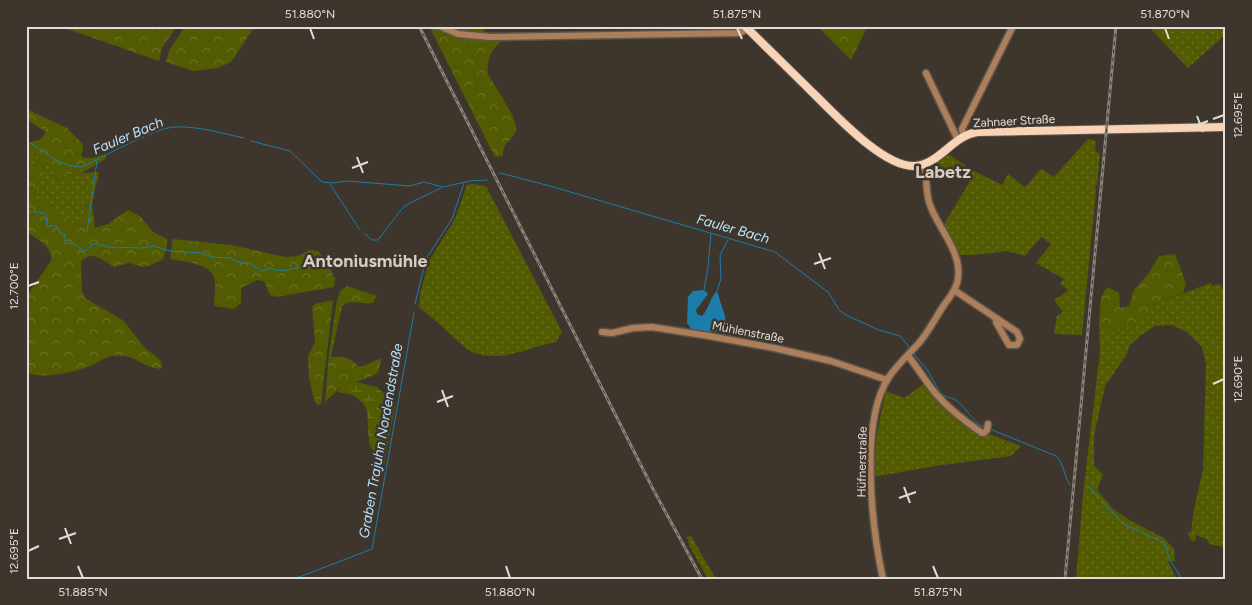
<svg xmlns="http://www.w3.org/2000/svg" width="1252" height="605" font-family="Figtree,sans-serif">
  <defs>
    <pattern id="grass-dots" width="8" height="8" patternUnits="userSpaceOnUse" patternTransform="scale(1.25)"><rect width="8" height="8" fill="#525b01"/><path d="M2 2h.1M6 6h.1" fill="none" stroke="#6b7225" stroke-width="1.8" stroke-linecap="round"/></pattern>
    <pattern id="forest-crowns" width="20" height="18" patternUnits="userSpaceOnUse" patternTransform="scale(1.25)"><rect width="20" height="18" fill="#525b01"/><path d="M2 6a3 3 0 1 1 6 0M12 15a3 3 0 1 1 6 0" fill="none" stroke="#6b7225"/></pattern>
    <pattern id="wetland-marsh" width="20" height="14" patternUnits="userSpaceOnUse" patternTransform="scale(1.25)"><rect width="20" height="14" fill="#525b01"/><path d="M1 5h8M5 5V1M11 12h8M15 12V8" fill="none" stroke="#6b7225"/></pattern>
  </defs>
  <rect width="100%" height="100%" fill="#3e362d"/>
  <!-- grass -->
  <path fill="url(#grass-dots)" d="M1148,26H1226V34L1188,68Z
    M1088,139L1096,141L1095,150L1100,155L1097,185H1095L1096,190L1082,335L1054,334L1057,316L1063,312L1054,300L1069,290L1060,284L1064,279L1036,263L1051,244L1041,237L1025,256L1007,251L974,255H960L943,226L970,181L940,168L929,165L943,155H950L970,169L1002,185L1008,174L1025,187L1041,169L1054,177Z
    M26,148L39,157L26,187Z
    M46,164L53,166L57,181L64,182L71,174L99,172L92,204L87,206L81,225L68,222L54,215L49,207L33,196Z
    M473,184L486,186L562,332L556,342C527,348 489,368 463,346C448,333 436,319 419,308L420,294L429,261L455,219L467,185Z
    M1211,283L1212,286L1220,284L1226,296V545L1223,547L1209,544L1207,539L1196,535L1195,541H1192L1187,533L1191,532L1194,509L1203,470L1206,363L1202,347L1187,332L1172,325L1155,326L1141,335L1129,346L1127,354L1105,386L1094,436V465L1103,475L1097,490L1113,509L1131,521L1164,538L1174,549L1175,561H1168L1176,579H1076L1083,495L1100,351L1099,323L1112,332L1131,326L1152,305Z
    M925,383L971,428L985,437L989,434L1021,446L1011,456L935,466L874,477C874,448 879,420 886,391L904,398Z
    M691,536L716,579H708L690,547L687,537Z"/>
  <!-- forest -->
  <path fill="url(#forest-crowns)" d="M59,26H177L162,48L159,61Z
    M185,26H255L231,62L218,68L193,71L166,62L169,51Z
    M429,26H482L485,32L499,33L501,42C491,49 486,62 488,74C494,85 518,119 516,129C514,140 502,142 503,156L495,157Z
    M817,26H868L851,60Z
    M26,109L67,128L83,144V150L81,155L83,158H92L105,154L107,158L82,173L71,174L64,182L57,181L53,167L46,164L33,196L49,207L54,215L64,216L68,222L81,225L87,206L92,204L95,228L108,224L128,210L141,217L153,232L167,239V248L163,259L151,265L143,267L129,263L114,267C103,260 91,249 81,262L82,291L85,298L124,321L144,347L161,361L162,366L161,369C142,368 135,353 113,356C106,357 99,362 92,365C73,373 45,379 26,373V297L51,261C53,246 37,239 26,232V187L39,157L26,148V142C36,142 41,141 46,132L26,119Z
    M173,239L231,245L285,257L298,256L310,250L318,251L325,258L335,279L334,287L276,297L270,295L264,281L257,280L241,288V303L234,309L214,306C214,298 216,290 215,282C214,263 184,262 170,259Z
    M1175,254L1186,283L1183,293L1152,305L1150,317L1141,318L1131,326L1112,332L1099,323L1101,297L1107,287L1119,293L1120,308L1129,306L1134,290L1149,273L1159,256Z
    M347,286L377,296L373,303C361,305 352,298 342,306L331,357C344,356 350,357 359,367C368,366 372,360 381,359L379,371L374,375L356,382L343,385L325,402L329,354L337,300L340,291Z
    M333,300L321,404L317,405L313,396L309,377L308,356L315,342L312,307L315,304Z"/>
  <!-- wetland -->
  <path fill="url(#wetland-marsh)" d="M356,382L377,387L395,405L383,471L369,443L367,410L363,403L353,395L337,392L343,385Z"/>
  <!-- water -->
  <path fill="#1c7caa" d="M704,290L708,294L696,310L697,314L702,316C709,309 710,297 717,291L725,316L726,327L723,331L707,333L692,330L687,323L688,297L693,291Z"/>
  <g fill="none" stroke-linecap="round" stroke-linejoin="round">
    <!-- stream -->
    <path stroke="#1c7caa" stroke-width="1" d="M26,140C44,152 60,167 82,167C104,157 153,128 175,127C198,126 221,133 244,138
      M251,141L290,151L322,182L332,183L347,181L410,186L424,182L443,187L470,181L487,180
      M500,173L550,186L775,252L828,292L840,311L848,316L879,330L900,336L910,348
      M330,184L360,230
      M26,211L44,213L46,215L47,226H57L60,233L65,235V244L73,243L84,251L87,250L94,243L108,247L142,248L153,246L170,251L201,253L212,257L231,258L237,262L251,264L262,271L271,268C283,275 294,266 307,267C313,268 317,269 324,269
      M87,232L97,161
      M365,234L372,240H378L400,211L406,205L441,188
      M704,290L708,267L711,234
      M717,291L721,279L720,255L728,240
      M415,304L426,259L452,219L464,183
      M914,354L928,371L941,394C946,397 952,398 956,400C967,408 971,421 985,428
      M990,429L1056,456C1065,465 1063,475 1070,485
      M1089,487L1122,523L1164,543L1170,560L1182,579
      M294,579L372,549L414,313"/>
    <!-- minor casing -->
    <g stroke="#5c544c" stroke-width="9">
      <path id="minor" d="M439,26L458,34L490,37L739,33L748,29
        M926,73L958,140
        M963,137L962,129L1013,26
        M954,290L1017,332L1020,339L1017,345H1009L996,322L998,319
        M602,332L612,333L633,328L652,327L709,336L774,348L831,361L887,380
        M908,356C918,368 926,382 936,394C949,409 966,422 982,433H984L987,430L988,424
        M883,579C872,528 859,421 889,377C897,365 909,354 919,343C929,331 936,317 944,305C950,297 957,288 958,278C962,252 938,228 930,205C925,192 928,177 923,164"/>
    </g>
    <!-- major casing -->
    <g stroke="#5c544c" stroke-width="10">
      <path id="major" d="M745,26C767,48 789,69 811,91C833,112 883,168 915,166C940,164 953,135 978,132L1226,127"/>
    </g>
    <!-- minor -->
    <use href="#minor" stroke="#ac7e5a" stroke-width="6"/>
    <!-- major -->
    <use href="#major" stroke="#f8d3b5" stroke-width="8"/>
    <!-- rail casing -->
    <g stroke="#8a847c" stroke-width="3">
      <path id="rail" d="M419,26L653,489L702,579
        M1065,579L1116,26"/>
    </g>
    <!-- rail -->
    <use href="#rail" stroke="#3e362d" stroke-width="1" stroke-dasharray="4" stroke-linecap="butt"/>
  </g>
  <!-- ticks -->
  <path fill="none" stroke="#e2ddd7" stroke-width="2" d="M310,28L314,39M737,28L742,39M1165,28L1169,39M1197,116L1203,132M1213,119L1224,115M1192,127L1208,121M357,157L363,173M352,168L368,162M819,253L825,269M814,264L831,258M28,286L39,282M1213,384L1224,379M442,390L448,407M437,402L453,396M904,487L910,503M899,498L916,492M65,528L71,544M59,539L76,533M28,551L39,546M78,566L83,578M506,566L510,578M933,566L938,578"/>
  <g text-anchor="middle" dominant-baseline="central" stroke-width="5" stroke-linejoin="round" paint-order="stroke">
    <!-- street labels -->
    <g font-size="12" fill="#e2ddd7" stroke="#3e362d">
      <text transform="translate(1014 121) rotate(-3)">Zahnaer Straße</text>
      <text transform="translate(748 332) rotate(11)">Mühlenstraße</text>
      <text transform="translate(862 462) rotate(-89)">Hüfnerstraße</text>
    </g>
    <!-- water labels -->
    <g font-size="14" font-style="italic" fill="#bae3fd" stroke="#3e362d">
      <text transform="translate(128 136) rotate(-23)">Fauler Bach</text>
      <text transform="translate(733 229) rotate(16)">Fauler Bach</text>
      <text transform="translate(381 441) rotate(-80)">Graben Trajuhn Nordendstraße</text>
    </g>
    <!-- district labels -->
    <g font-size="18" font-weight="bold" fill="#d7cec2" stroke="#3e362d">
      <text x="943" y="172">Labetz</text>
      <text x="365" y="261">Antoniusmühle</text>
    </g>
  </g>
  <!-- border -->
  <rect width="1252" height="605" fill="none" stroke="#3e362d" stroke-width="55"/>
  <rect x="28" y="28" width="1196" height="550" fill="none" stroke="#e2ddd7" stroke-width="2"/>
  <g font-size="12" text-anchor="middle" fill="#e2ddd7">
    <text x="310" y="18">51.880°N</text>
    <text x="737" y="18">51.875°N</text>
    <text x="1165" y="18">51.870°N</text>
    <text transform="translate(1238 115) rotate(-90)" y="4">12.695°E</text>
    <text transform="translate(14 286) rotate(-90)" y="4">12.700°E</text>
    <text transform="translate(1238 379) rotate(-90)" y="4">12.690°E</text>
    <text transform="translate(14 551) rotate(-90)" y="4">12.695°E</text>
    <text x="83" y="596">51.885°N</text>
    <text x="510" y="596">51.880°N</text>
    <text x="938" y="596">51.875°N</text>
  </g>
</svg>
